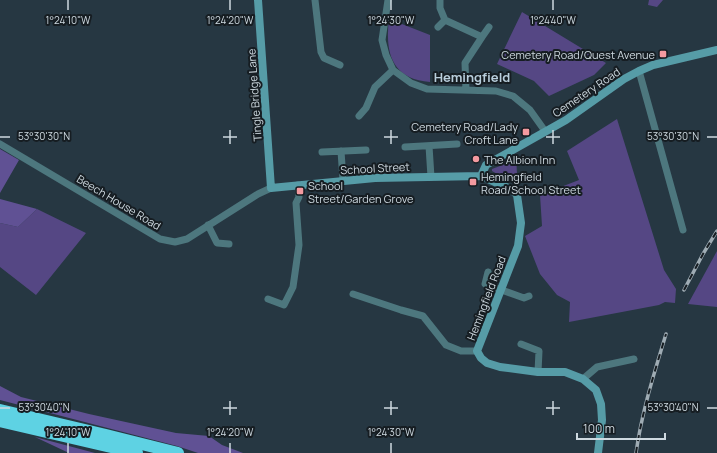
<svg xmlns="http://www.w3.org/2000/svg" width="717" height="453" font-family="Manrope,sans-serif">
  <rect width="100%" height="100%" fill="#263742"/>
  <!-- green -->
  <path fill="#554784" d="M649,0H663L657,7L648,5Z
    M522,12L606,63L594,75L549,96L534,81L497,64Z
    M389,19L430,35V82C391,79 385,52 389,19Z
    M617,119L664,270L676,289L675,303L665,302L659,305L569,322L570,302L557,295L540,274L525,236L542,226L540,195L579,180L567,151Z
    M516,154L517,174L516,185L492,171V169L500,166L499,163Z
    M37,209L86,233L36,295L0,267V223L18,227Z
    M717,251V307L688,304Z"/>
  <!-- forest -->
  <path fill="#605194" d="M0,149L19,160L0,193Z
    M0,199L37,209L18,227L0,223Z
    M0,386L21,397L89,414L176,433L209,436L222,445L243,453H198L177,446L0,400Z
    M35,437L95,453H69Z"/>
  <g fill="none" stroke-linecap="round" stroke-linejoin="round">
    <!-- street -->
    <path stroke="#4d777e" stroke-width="7" d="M315,0L321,52L324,58L340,65
      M388,0L382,40L386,55L393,70L411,83L427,89L496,91L513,96L530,110L545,131
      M440,0V8L445,20L482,37L465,63L466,90
      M438,27L445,20
      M482,37L489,27
      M639,71L683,230
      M359,116L366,108L375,87L393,70
      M0,144L160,239L175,242L187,239L258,194L271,188
      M429,146L431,177
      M405,147L457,144
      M341,151L343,180
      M322,152L366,150
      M208,225L217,243L229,244
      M488,272L485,284L524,298L529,296
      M353,294L401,310L423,316L446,345L461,351H477
      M268,299L284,305L293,287L299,245L296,203L299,197L298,185
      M521,344L539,351L538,372
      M583,379L597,367L634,359"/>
    <!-- secondary -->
    <path stroke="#569ca7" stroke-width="8" d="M258,0L271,188L375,178L481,176L511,189L517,195L521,223L518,246L477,351L481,358L487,363L500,367L538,372H565L583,379L596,390L601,404L602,420L598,453
      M481,176L486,165L566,120L624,79L639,71L653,65L717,50"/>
    <!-- highway -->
    <path stroke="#5ed2e3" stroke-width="12" d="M0,410L106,435L178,453
      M0,421L137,453"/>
    <!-- rail casing -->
    <g stroke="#9facb4" stroke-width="3.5">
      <path id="rail" d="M684,290L703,254L717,231
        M636,453C642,411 654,374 666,334"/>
    </g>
    <!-- rail -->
    <use href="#rail" stroke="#161d22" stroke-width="2" stroke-dasharray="6" stroke-linecap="butt"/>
  </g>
  <!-- ticks -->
  <path fill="none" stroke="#ced9e0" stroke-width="1.5" d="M68,0V10M230,0V10M391,0V10M553,0V10M230,130V144M391,130V144M553,130V144M0,137H10M223,137H237M384,137H398M546,137H560M707,137H717M230,401V415M391,401V415M553,401V415M0,408H10M223,408H237M384,408H398M546,408H560M707,408H717M68,443V453M230,443V453M391,443V453"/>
  <!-- markers -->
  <g fill="#f49aa0" stroke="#161d22" stroke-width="1.5">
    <rect x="659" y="50" width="8" height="8" rx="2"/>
    <rect x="522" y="128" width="8" height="8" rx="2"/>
    <circle cx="476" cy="159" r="4"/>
    <rect x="469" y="178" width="8" height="8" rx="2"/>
    <rect x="296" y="187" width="8" height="8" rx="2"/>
  </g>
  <g text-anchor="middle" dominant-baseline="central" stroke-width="4" stroke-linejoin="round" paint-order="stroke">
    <!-- poi labels -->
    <g font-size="11" fill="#ced9e0" stroke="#161d22" text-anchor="start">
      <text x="655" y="54" text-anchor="end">Cemetery Road/Quest Avenue</text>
      <text x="518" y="126" text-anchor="end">Cemetery Road/Lady<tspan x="518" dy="13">Croft Lane</tspan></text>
      <text x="484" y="159">The Albion Inn</text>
      <text x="481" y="176">Hemingfield<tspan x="481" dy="13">Road/School Street</tspan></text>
      <text x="308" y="185">School<tspan x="308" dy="13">Street/Garden Grove</tspan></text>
    </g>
    <!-- street labels -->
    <g font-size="11" fill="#ced9e0" stroke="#161d22">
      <text transform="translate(586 92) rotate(-34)">Cemetery Road</text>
      <text transform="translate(254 95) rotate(-94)">Tingle Bridge Lane</text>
      <text transform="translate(375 168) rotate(-3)">School Street</text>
      <text transform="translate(119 202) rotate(31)">Beech House Road</text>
      <text transform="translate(486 298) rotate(-69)">Hemingfield Road</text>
    </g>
    <!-- quarter labels -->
    <g font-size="13" font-weight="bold" fill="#b9cedc" stroke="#161d22">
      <text x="472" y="77">Hemingfield</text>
    </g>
  </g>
  <g font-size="10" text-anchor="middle" fill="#ced9e0" stroke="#161d22" stroke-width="4" stroke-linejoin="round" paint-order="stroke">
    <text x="68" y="24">1°24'10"W</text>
    <text x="230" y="24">1°24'20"W</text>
    <text x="391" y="24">1°24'30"W</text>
    <text x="553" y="24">1°24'40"W</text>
    <text x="673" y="140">53°30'30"N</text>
    <text x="44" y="140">53°30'30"N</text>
    <text x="673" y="411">53°30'40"N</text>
    <text x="44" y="411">53°30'40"N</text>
    <text x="68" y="436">1°24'10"W</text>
    <text x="230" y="436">1°24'20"W</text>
    <text x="391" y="436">1°24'30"W</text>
  </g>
  <!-- scale -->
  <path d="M577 433v6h88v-6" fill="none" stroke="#ced9e0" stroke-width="2"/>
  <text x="583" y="433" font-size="12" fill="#ced9e0" stroke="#161d22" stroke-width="3" paint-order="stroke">100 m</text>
</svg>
